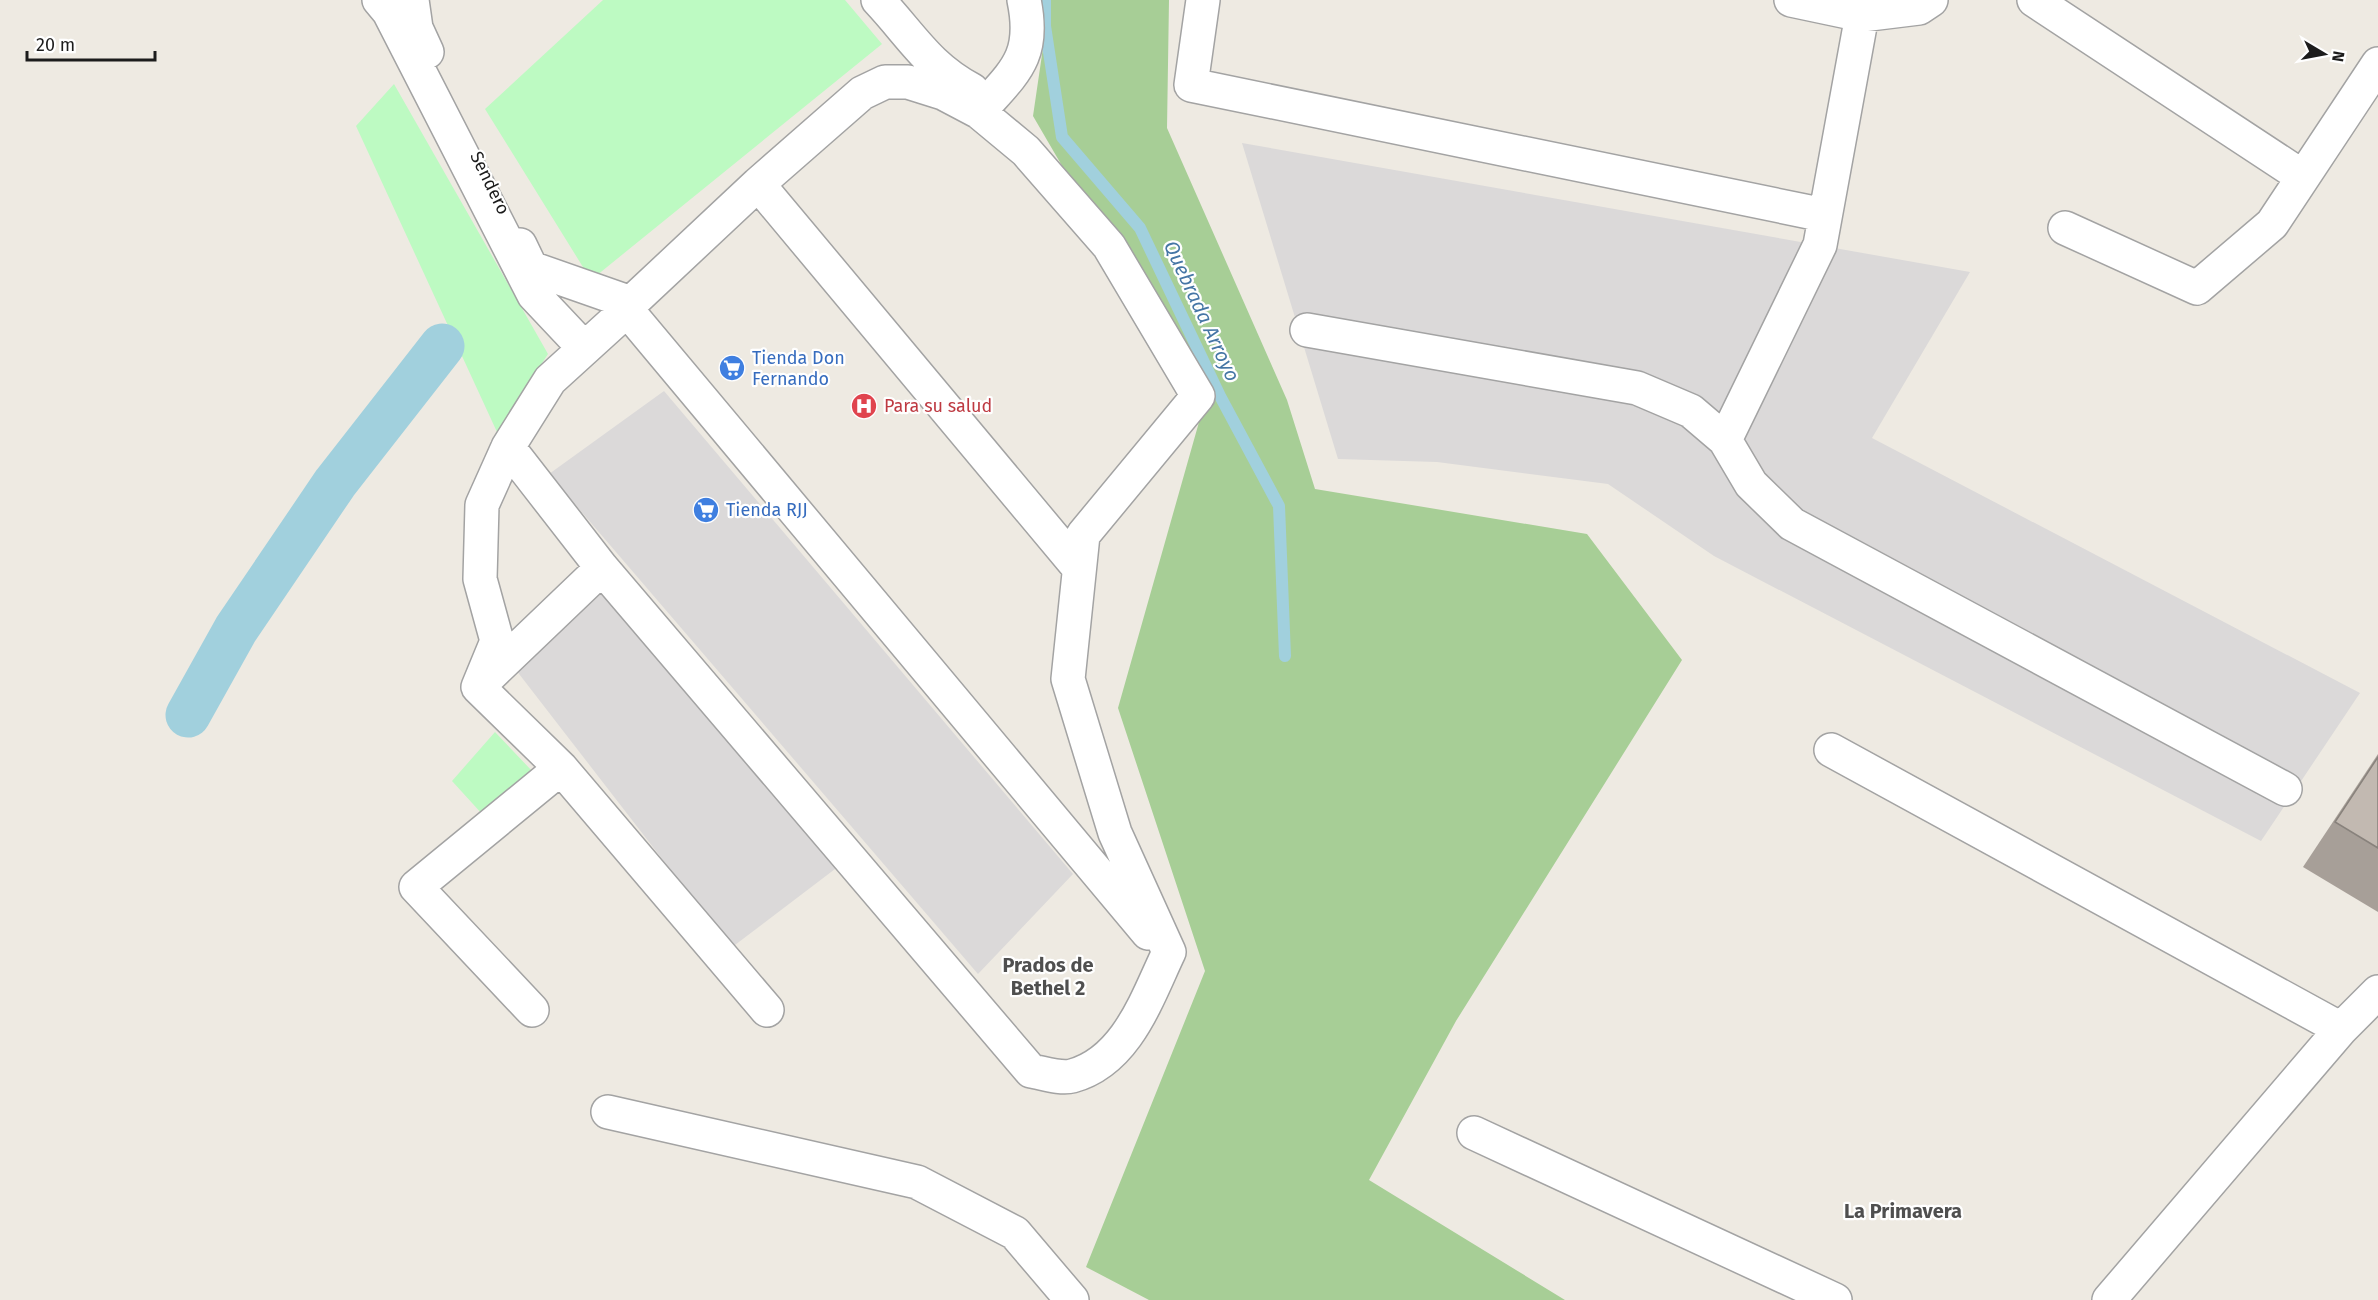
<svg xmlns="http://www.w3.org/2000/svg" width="2378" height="1300" font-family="'Fira Sans',sans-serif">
  <rect width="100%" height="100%" fill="#eeeae2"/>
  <!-- residential -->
  <path fill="#dbd9d9" d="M1242,143L1970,272L1872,438L2360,693L2261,841L1714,556L1608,484L1437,462L1338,459Z
    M664,391L1073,874L978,974L549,474Z
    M603,586L839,866L731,948L516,670Z"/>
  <!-- forest -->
  <path fill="#a7ce96" d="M1050,0H1169L1167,128L1287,400L1315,489L1587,534L1682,660L1456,1021L1369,1180L1565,1300H1149L1086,1267L1205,971L1118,708L1203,408L1033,116Z"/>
  <!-- park -->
  <path fill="#bdfac2" d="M603,0H845L882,44L591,280L485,109Z
    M394,84L548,354L497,432L356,126Z
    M495,732L533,772L483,815L452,781Z"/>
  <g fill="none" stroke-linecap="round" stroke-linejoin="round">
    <!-- stream -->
    <path stroke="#a1d0dd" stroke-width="12" d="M1045,0V26L1062,137L1140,228L1220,396L1279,506L1285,656"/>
    <!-- canal -->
    <path stroke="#a1d0dd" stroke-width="45" d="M188,715L236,629L335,483L442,346"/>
    <!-- minor casing -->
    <g stroke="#a3a3a3" stroke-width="36">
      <path id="minor" d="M379,0L389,12L534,295L584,348
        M412,0L416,28L427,52
        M878,0C911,35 928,67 972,90
        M1203,0L1191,85L1824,215
        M1791,0L1862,15L1919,8L1931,0
        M2034,0L2303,177
        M979,112C1014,72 1036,58 1024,0
        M758,184L1078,567
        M2065,228L2197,288L2272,224L2378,64
        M520,245L531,268L631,303
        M627,310L1148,933
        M1307,330L1637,388L1691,411L1725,440L1751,484L1792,524L2285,789
        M1725,440L1820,245L1862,15
        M508,447L602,568L1031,1071C1043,1073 1061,1079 1072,1076C1127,1061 1147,998 1169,952L1115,833L1068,679L1083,535L1198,396L1109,246L1026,151L979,112L943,93L908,82H885L862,93L758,184L631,303L627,310L550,380L508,447L482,505L480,579L497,641L478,687L561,768L767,1010
        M486,679L602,568
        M1831,750L2341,1029
        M532,1010L416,887L561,768
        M608,1112L917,1182L1015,1233L1072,1300
        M1474,1133L1835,1300
        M2109,1300L2341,1029L2378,992"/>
    </g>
    <!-- minor -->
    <use href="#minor" stroke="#fff" stroke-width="33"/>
  </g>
  <!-- wall -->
  <path fill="#a79f98" d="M2378,754V912L2303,867Z"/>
  <!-- building -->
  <path fill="#c2b9b1" stroke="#88827c" stroke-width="1.5" d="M2378,757V848L2335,822Z"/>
  <!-- icons -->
  <defs>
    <g id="supermarket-disc" transform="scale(1.35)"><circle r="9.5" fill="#3f7fe0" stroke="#fff"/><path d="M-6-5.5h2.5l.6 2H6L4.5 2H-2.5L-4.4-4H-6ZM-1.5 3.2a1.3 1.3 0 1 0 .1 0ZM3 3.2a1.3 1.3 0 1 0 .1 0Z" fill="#fff"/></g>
    <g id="hospital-disc" transform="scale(1.35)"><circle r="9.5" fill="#e0444e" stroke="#fff"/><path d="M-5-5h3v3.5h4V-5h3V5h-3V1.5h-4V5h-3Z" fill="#fff"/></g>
  </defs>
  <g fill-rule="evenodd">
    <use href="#supermarket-disc" x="732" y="368"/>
    <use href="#hospital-disc" x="864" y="406"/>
    <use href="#supermarket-disc" x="706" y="510"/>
  </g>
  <g text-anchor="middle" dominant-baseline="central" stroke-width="4.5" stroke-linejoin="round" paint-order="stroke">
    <!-- street labels -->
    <g font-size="18" fill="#1c1c1c" stroke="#fff">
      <text transform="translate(490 183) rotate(64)">Sendero</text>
    </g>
    <!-- shop labels -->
    <g font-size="18" fill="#366cbe" stroke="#fff" text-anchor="start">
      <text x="752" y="358">Tienda Don<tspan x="752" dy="21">Fernando</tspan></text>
      <text x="726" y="510">Tienda RJJ</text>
    </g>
    <!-- health labels -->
    <g font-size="18" fill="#be3a42" stroke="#fff" text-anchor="start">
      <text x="884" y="406">Para su salud</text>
    </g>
    <!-- water labels -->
    <g font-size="20" font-style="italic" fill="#4576a5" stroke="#fff">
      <text transform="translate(1202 311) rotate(65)">Quebrada Arroyo</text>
    </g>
    <!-- neighbourhood labels -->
    <g font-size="20" font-weight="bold" fill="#4f4f4f" stroke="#fff">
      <text x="1048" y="965">Prados de<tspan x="1048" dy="23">Bethel 2</tspan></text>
      <text x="1903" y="1211">La Primavera</text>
    </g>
  </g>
  <!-- north arrow -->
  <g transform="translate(2324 54) rotate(100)" stroke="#ffffff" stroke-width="4.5" paint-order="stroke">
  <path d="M0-4.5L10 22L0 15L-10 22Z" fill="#1c1c1c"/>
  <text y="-9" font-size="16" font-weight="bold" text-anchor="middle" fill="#1c1c1c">N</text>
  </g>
  <!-- scale -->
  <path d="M27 51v9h128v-9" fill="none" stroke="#1c1c1c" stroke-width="3"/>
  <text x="36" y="51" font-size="18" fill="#1c1c1c" stroke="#ffffff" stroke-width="4.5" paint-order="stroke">20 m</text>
</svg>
